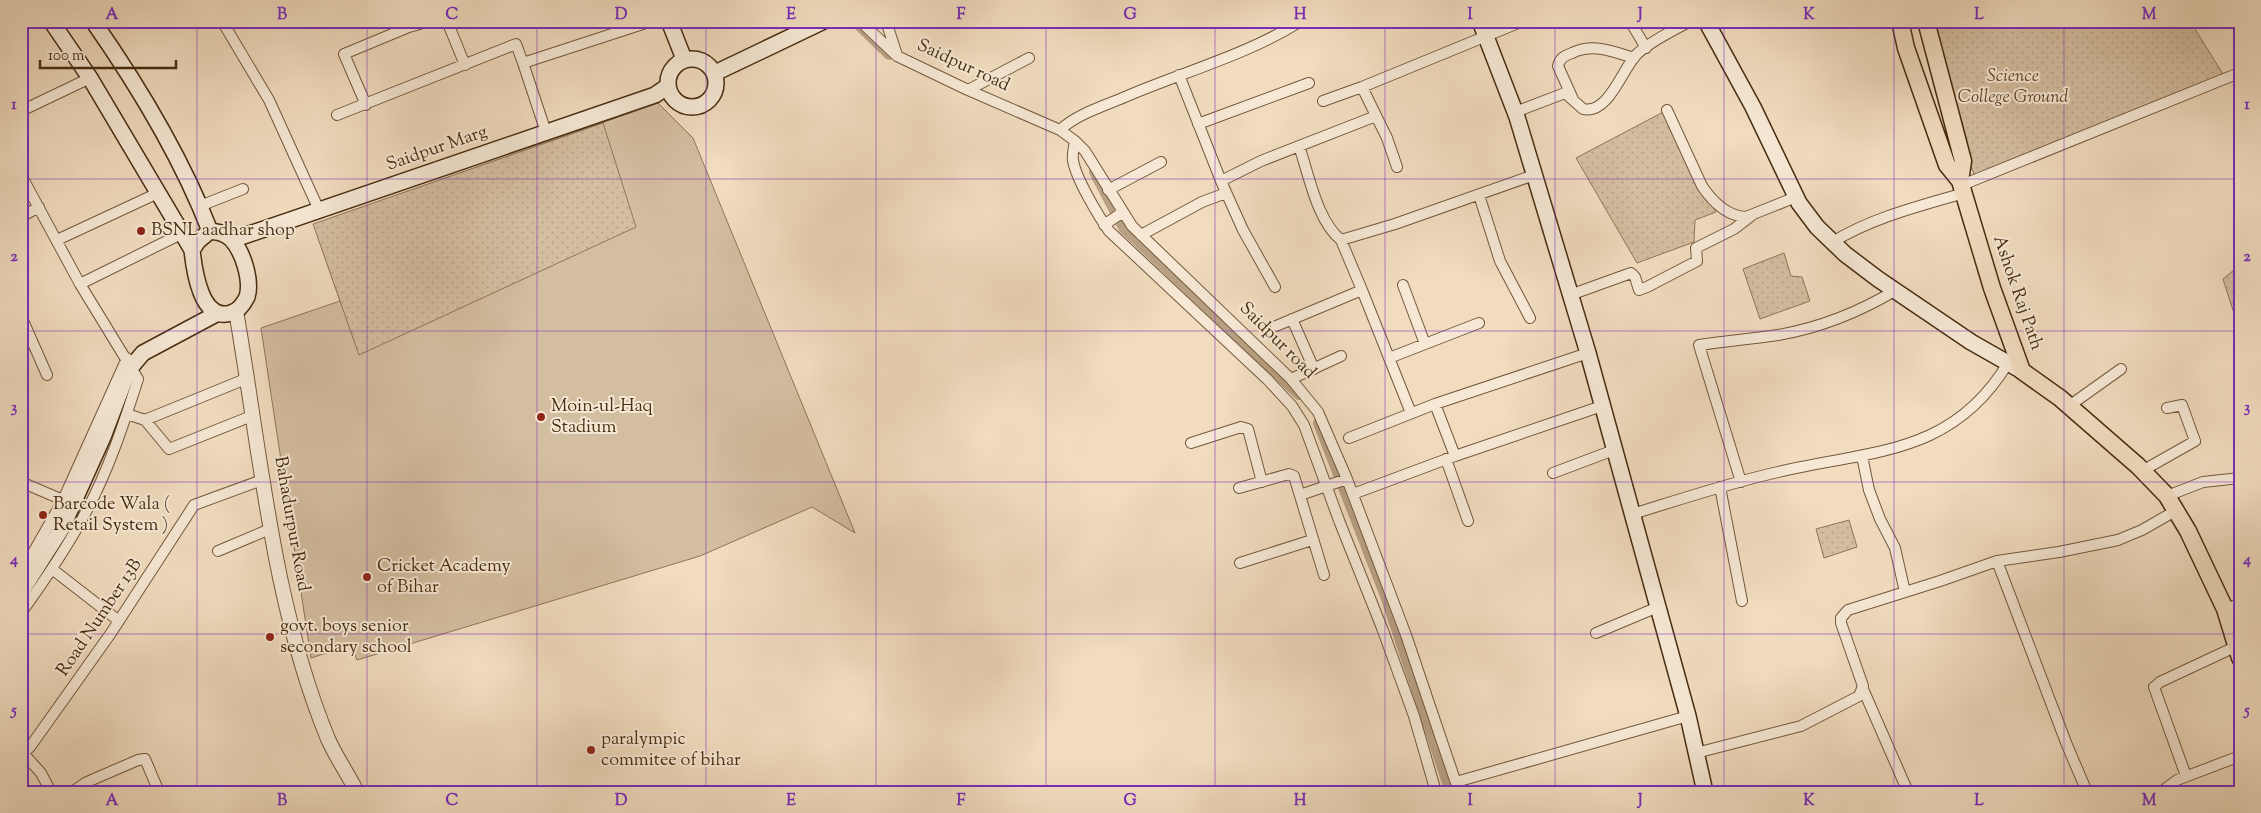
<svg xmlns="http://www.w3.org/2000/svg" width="2261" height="813" font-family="'Sorts Mill Goudy',serif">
  <defs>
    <pattern id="park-dots" width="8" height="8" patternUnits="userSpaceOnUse" patternTransform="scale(1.25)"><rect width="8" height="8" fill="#d4bea1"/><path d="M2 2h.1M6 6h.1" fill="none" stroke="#b7a389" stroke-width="1.8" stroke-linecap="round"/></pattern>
  </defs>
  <rect width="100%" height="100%" fill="#f1dcbf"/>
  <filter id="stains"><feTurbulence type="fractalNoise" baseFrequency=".004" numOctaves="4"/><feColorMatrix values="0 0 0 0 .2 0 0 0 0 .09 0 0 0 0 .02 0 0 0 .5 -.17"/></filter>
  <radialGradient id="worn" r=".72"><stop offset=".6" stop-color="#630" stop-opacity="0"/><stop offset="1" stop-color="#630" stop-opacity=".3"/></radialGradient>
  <!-- grass -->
  <path fill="#d4bea1" stroke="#8e7558" d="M658,103L693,138L855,533L812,507L700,556L357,660L351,645L311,658L261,328L340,301L314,225Z"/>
  <!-- park -->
  <path fill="url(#park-dots)" stroke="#8e7558" d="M1926,21H2190L2223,74L2010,160L1975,177L1952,115Z
    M1667,110L1716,212L1695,220L1694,242L1637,263L1576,158Z
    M603,123L636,227L359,355L313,224Z
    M1784,253L1791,276L1802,277L1810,301L1760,319L1743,269Z
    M2240,265V332L2223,279Z
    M1849,520L1857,547L1824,558L1816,529Z"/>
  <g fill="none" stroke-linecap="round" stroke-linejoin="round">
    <!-- canal -->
    <path stroke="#b7a083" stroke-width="10" d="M854,21L889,55
      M1094,172L1123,228L1299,395
      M1318,423L1385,596L1450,792"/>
    <!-- minor casing -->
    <g stroke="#72583b" stroke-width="12">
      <path id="minor" d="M222,21L269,100L319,210
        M447,21L465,65
        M860,21L897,56L968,90L1060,130L1075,141L1085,151L1132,226L1291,379L1318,412L1347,479L1406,635L1459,792
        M886,21L897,55
        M1630,21L1646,48
        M523,63L546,132
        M1179,75L1221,181L1243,230L1275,287
        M1362,87L1387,138L1397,167
        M968,90L1029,58
        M1572,97L1558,66C1560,58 1564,56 1572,53C1593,43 1612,51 1634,58
        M1323,101L1362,87L1523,21
        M366,105L344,54L409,27L430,21
        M1667,110L1702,186C1712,201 1727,216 1746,217L1796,197
        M21,111L90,78
        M1515,112L1565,93L1583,109C1609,115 1623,67 1637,54C1652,40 1673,31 1690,21
        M337,115L516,44L523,63L652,21
        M1198,124L1309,83
        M1060,130C1077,114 1104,106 1125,97C1183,72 1247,55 1301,21
        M1075,141C1074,147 1072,154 1073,160C1075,177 1099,217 1109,231L1267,379L1292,406L1304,425L1340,523L1382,628L1414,716L1436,792
        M1299,146C1309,175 1317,221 1341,240
        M21,175L80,284L138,379C124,423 109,469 87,510C68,546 45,580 21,613
        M1221,181L1261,161L1376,116
        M1962,185L2234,75L2240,79
        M1108,190L1161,162
        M1479,195L1500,261L1530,318
        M200,206L243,189
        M21,217L39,207
        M1104,225L1123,212
        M1141,235L1202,202L1226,193
        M57,240L158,193
        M1831,243C1871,218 1919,206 1964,193
        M80,284L181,234
        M1403,285L1425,344
        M1362,290L1341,240L1395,224L1534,175
        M1570,295L1631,273L1635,277L1639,290L1647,287L1697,261L1696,248L1734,229L1751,216
        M21,316L47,375
        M1292,319L1314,369
        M1276,326L1362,290L1411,413
        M1389,358L1479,323
        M1291,379L1341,356
        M1435,404L1455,456
        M2069,406L2121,369
        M127,414L145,420L169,449L254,415
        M145,420L248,378
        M1349,438L1435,404L1588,353
        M1191,443L1241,427L1248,429L1262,482
        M1862,456L1869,490L1880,519L1895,548L1905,592
        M1446,459L1468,521
        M2142,471L2195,441L2182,405L2167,408
        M1553,473L1614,450
        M21,482L63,500
        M1741,482L1699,345C1725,341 1752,339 1778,335C1819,328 1861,311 1896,290
        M1720,487L1742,601
        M1239,488L1289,474L1294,476L1324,575
        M1353,494L1455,456L1602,406
        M1300,495L1347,479
        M2167,496L2203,482L2240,478
        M1633,514C1681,499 1729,483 1778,472C1871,450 1952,456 2008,363
        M218,551L270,529
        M1997,561L2067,745L2087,792
        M1240,563L1312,540
        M52,569L119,621
        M21,574L63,500L127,358
        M2225,609L2240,604
        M1596,633L1658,607
        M1863,689L1908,792
        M23,753L41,773L51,792
        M1696,753L1801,726L1859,696L1863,686L1841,623V618L1848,610L1940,581L1997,561L2059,552L2118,540L2142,530L2177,510
        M21,755L30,747L111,633L194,505L262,480
        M2186,776L2154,687L2160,682L2237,646
        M1456,782L1688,716
        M72,792L87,782L138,760L145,759L159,792
        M2161,792L2177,780L2240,756"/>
    </g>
    <!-- tertiary casing -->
    <g stroke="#72583b" stroke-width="16">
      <path id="tertiary" d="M236,311C261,454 272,603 328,739C336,757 348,774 357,792"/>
    </g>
    <!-- secondary casing -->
    <g stroke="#472c0f" stroke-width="18">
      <path id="secondary" d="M51,21L90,78L192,250
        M93,21C139,87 181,156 210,231
        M669,21L684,59
        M1480,21L1517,117L1588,353L1688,716L1705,792
        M1706,21L1753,107L1799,203L1817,227L1845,254L1878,279L1971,342L2022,371
        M668 83a24 24 0 1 1 48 0a24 24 0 1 1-48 0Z
        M715,73L824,21
        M210,231C218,232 225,233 231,239C243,251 252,281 247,297C244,303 238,311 231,313C201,323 194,269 192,250L198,241Z
        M232,240L655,95L668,86
        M21,592L62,528L103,437L125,379L132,366L143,353L218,313"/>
    </g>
    <!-- primary casing -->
    <g stroke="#472c0f" stroke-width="19">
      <path id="primary" d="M1900,21L1906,48L1947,165L1960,181L1992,288L2022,371L2060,398L2138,466L2167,496L2188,531L2225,609L2240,658
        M1926,21L1963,161L1960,181"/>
    </g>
    <!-- minor -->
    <use href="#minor" stroke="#f6e8d5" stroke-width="10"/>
    <!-- tertiary -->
    <use href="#tertiary" stroke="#f6e8d5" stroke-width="14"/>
    <!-- secondary -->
    <use href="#secondary" stroke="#f6e8d5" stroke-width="15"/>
    <!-- primary -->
    <use href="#primary" stroke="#f1dcbf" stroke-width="16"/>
  </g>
  <!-- grid -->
  <path fill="none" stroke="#7b2cbf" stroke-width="1" stroke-opacity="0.55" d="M197,21V792M367,21V792M537,21V792M706,21V792M876,21V792M1046,21V792M1215,21V792M1385,21V792M1555,21V792M1724,21V792M1894,21V792M2064,21V792M21,179H2240M21,331H2240M21,482H2240M21,634H2240"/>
  <!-- markers -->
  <g fill="#8f2418" stroke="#f6e8d5" stroke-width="2">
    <circle cx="141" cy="231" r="5"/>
    <circle cx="541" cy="417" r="5"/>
    <circle cx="43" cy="515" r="5"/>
    <circle cx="367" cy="577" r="5"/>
    <circle cx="270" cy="637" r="5"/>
    <circle cx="591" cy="750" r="5"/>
  </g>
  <g text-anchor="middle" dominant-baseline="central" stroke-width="4" stroke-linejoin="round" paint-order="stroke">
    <!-- street labels -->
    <g font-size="18" fill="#472c0f" stroke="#f6e8d5">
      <text transform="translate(963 66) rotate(25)">Saidpur road</text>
      <text transform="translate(437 149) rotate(-19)">Saidpur Marg</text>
      <text transform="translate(2017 293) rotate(71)">Ashok Raj Path</text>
      <text transform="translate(1277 341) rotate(45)">Saidpur road</text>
      <text transform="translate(291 524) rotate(80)">Bahadurpur Road</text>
      <text transform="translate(100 618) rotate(-56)">Road Number 13B</text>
    </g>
    <!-- park labels -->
    <g font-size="18" font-style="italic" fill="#63492c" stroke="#f6e8d5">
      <text x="2013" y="77">Science<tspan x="2013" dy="21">College Ground</tspan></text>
    </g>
    <!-- poi labels -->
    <g font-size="18" fill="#472c0f" stroke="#f6e8d5" text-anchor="start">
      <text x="151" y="231">BSNL aadhar shop</text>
      <text x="551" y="407">Moin-ul-Haq<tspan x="551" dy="21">Stadium</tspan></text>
      <text x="53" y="505">Barcode Wala (<tspan x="53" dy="21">Retail System )</tspan></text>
      <text x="377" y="567">Cricket Academy<tspan x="377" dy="21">of Bihar</tspan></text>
      <text x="280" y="627">govt. boys senior<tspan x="280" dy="21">secondary school</tspan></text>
      <text x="601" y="740">paralympic<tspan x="601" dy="21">commitee of bihar</tspan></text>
    </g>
  </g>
  <!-- margin -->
  <rect width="2261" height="813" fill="none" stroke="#f1dcbf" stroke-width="55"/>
  <!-- scale -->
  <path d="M40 60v8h136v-8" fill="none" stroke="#472c0f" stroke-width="2.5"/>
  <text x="48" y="60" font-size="15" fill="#472c0f" stroke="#f6e8d5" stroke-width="4" paint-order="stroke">100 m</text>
  <rect x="28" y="28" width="2206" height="758" fill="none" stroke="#7b2cbf" stroke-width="2"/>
  <g font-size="16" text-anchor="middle" font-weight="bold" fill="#7b2cbf">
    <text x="112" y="19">A</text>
    <text x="282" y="19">B</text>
    <text x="452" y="19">C</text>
    <text x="621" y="19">D</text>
    <text x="791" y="19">E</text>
    <text x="961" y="19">F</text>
    <text x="1130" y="19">G</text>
    <text x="1300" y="19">H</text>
    <text x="1470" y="19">I</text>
    <text x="1640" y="19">J</text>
    <text x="1809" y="19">K</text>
    <text x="1979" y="19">L</text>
    <text x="2149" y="19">M</text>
    <text x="14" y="109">1</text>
    <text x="2247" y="109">1</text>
    <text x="14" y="261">2</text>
    <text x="2247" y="261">2</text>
    <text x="14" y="412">3</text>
    <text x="2247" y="412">3</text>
    <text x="14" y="564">4</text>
    <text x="2247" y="564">4</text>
    <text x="14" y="715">5</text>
    <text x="2247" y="715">5</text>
    <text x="112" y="805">A</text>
    <text x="282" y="805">B</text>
    <text x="452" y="805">C</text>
    <text x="621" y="805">D</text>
    <text x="791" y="805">E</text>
    <text x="961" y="805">F</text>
    <text x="1130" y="805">G</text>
    <text x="1300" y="805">H</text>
    <text x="1470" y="805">I</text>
    <text x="1640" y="805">J</text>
    <text x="1809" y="805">K</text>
    <text x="1979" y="805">L</text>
    <text x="2149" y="805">M</text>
  </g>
  <rect width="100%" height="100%" filter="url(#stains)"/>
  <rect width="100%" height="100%" fill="url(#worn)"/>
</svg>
